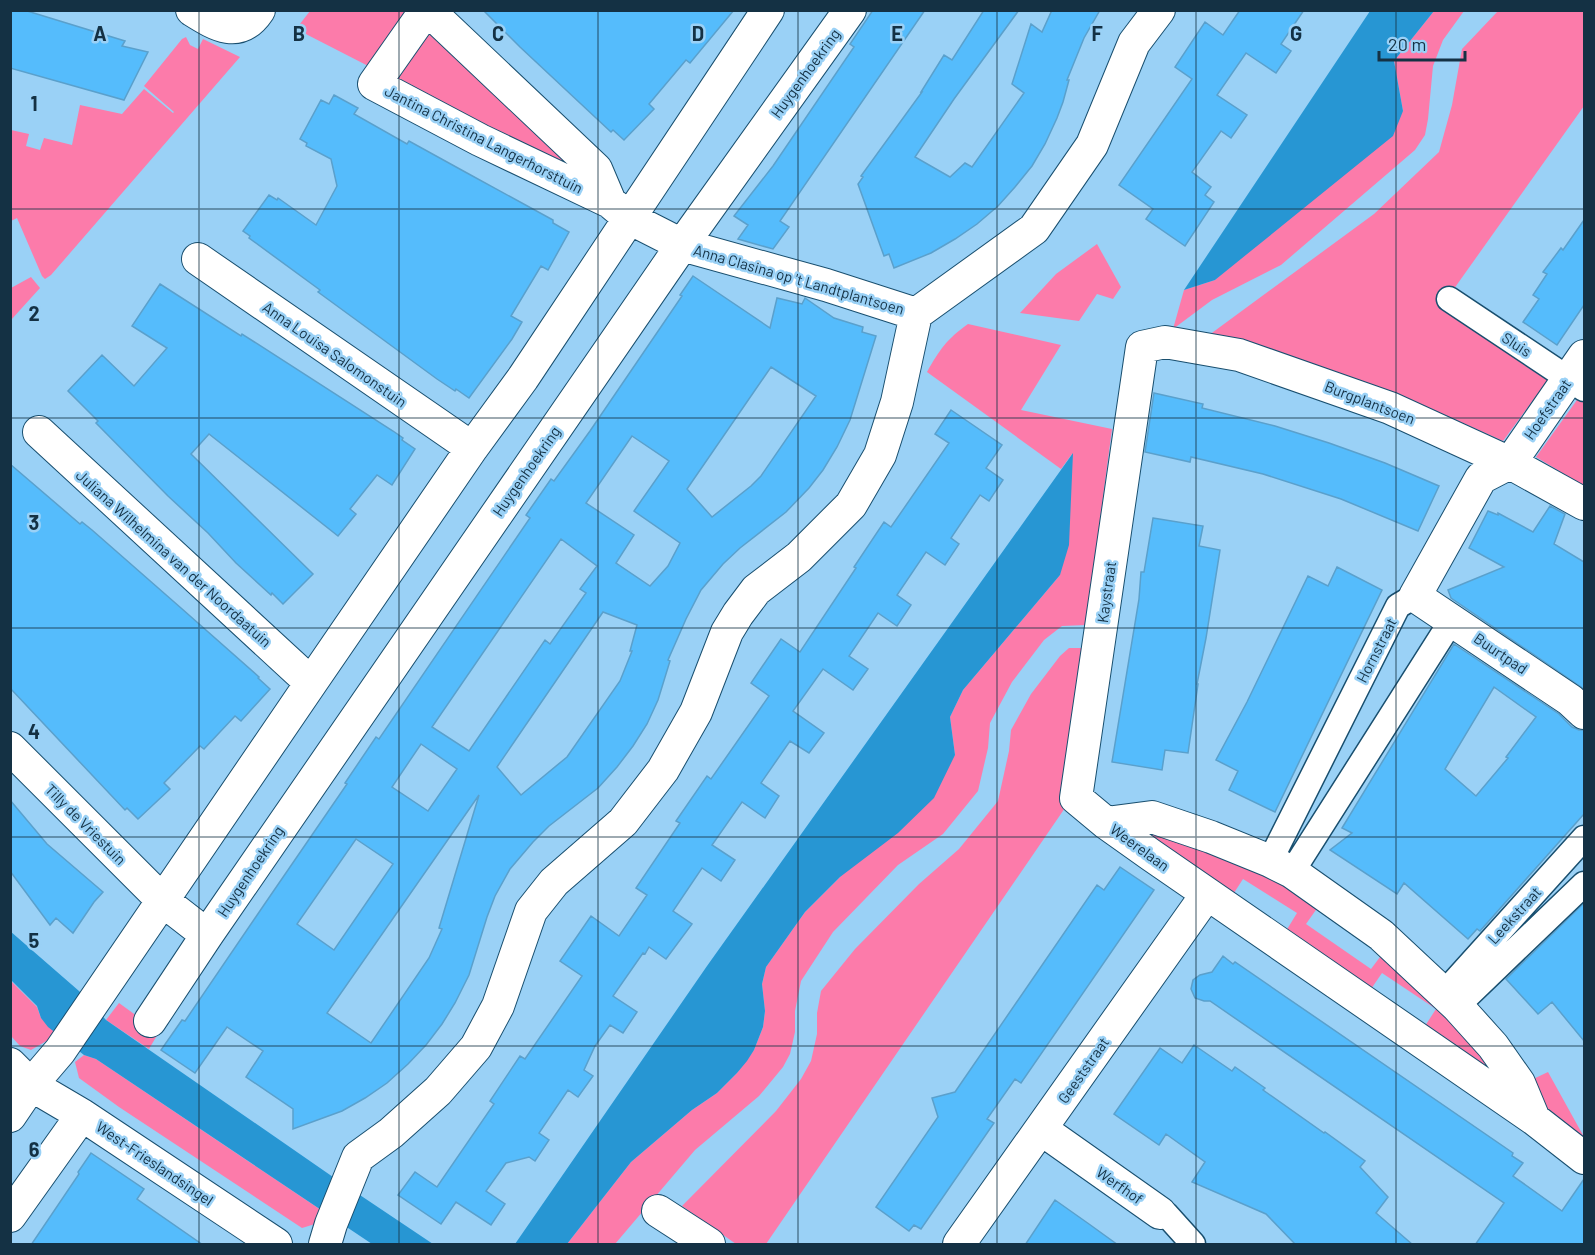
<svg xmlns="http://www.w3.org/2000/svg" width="1595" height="1255" font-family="Barlow,sans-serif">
  <rect width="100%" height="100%" fill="#9ad1f6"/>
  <!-- green -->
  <path fill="#fc7baa" d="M310,11H417L378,71L296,29Z
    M1434,11H1464L1443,40L1433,66L1428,119L1425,135L1415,150L1281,265L1212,300L1173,329L1184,290L1215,280L1403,111L1394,61Z
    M1498,11H1584V106L1446,300L1550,377L1503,441L1416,402L1343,375L1205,338L1374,214L1439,152L1452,105L1462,49Z
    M431,28L438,37V42L563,159L569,153V177L397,79L398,67Z
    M186,37L190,45L198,49L203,39L240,57L51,275L45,279L42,276L17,218L11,221V130L29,134L26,146L40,150L44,138L72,145L80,105L122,114L144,89L173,113L174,112L144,86L182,39Z
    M1097,244L1121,287L1113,299L1097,294L1079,321L1020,313L1056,274Z
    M31,277L40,288L11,320V288Z
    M968,324L1061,345L1021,410L1112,429L1086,625L1062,626L1044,640L1012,682L990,723L988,748L978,791L943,834L898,865L833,932L801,981L795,1011V1032L790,1054L783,1067L759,1096L695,1150L615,1244H567L631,1162L692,1110L717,1093L737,1073L754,1050L763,1027L765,1011L762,984L766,967L805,912L840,877L955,755L950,717L963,690L1060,575L1072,454L1061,469L927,372C940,349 947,339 968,324Z
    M1582,393L1584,395V486L1536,457Z
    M1069,648H1095L1067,805L766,1244H736L682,1206L776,1111L801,1079L811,1061L817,1034V1013L821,991L855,949L919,884L959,849L998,801L1009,751L1011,730L1031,694L1060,656Z
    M1146,827L1259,870L1318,907L1306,924L1371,969L1383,953L1487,1059V1070L1425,1026L1436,1009L1382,973L1371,989L1286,931L1297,913L1243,879L1232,896L1149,837Z
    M10,980L37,1007L41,1018L53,1030L55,1036L31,1050L20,1046L11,1036Z
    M119,1003L159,1032L149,1049L106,1020Z
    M84,1055L96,1059L321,1210L315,1224L302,1228L119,1107L79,1078L75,1062Z
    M1548,1072L1584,1137L1529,1099V1081Z"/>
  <!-- water -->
  <path fill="#2796d3" d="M1370,11H1434L1394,61L1403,111L1393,136L1215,280L1184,290Z
    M1073,453L1069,545L1060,575L963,690L950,717L955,755L934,798L898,833L840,877L805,912L766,967L762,984L765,1011L763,1027L754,1050L747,1061L737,1073L717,1093L692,1110L631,1162L567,1244H515L707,966Z
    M10,931L79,991L106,1020L333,1177L433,1244H372L96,1059L84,1055L48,1027L41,1018L37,1006L11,980Z"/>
  <!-- building -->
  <path fill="#55bcfc" stroke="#5aa0cc" stroke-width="1.5" fill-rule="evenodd" d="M10,10H24L125,41L122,46L148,52L124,100L10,68Z
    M483,10H734L690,63L686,60L649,104L654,109L624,140L613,130L611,132L520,47Z
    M873,10H925L780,221L789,227L773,249L738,239L748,225L734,216L773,166L854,47L850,44Z
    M984,10H1019L954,99L915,157L950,177L965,163L972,167L1024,93L1012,84L1031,24L1042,32L1052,10H1100L1084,38L1067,80H1069L1063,102L1057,118L1045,144L1032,166L1015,187L998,206L977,224L955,239L931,253L894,268L889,254L884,256L858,184L863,177L861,176L922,92H921L944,55L952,60Z
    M1240,10H1304L1281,44L1291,51L1276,73L1246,53L1217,95L1247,115L1231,138L1221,131L1192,172L1211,187L1205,195L1214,202L1185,246L1146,219L1153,209L1119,185L1192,79L1175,67L1205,22L1223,35Z
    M334,95L358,108L354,114L407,144L409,141L467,173L553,220V223L569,232L548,270L541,266L511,316L522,322L512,339L469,398L456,389L455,391L437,379L318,292L320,290L249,238L250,236L243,231L269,195L277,200L278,198L316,225L337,186L331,159L306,146L307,143L300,139L321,100L329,104Z
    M1584,220V305L1557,345L1523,322L1539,299L1533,295L1547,274L1543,272L1561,248L1563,250Z
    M693,276L770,328L777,298L802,304L805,298L834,318L863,327L862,332L876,336L850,420L837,447L823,470L809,488L786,512L740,548L723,564L701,590L686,619L668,660L670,661L658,700L647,724L633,746L617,767L598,788L549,826L533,842L510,869L495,896L487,917L469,975L455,1003L442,1024L426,1045L408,1064L387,1083L365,1098L342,1111L293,1129V1109L246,1077L263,1051L227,1027L195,1073L161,1050L182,1020L185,1021L266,902L347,784L345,783L376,737L379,739L530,518L526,515L551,479L554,481L590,431L682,296L680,295ZM771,367L816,396L761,476L751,486L712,517L687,489ZM632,436L669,461L634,511L680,543L668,566L650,586L616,563L634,535L586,503ZM561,539L597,566L580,589L586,593L550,644L545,640L469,751L432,727ZM603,612L637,625L630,651H632L620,681L567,757L521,795L497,767ZM421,744L457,769L428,811L392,787ZM479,795L439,928L442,929L429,958L371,1043L327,1013ZM356,839L393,864L334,950L297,924Z
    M160,284L241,336L242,334L393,431L403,438L402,440L415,449L392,485L377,475L350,509L356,514L338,536L209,434L191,454L313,574L283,604L272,593L271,595L236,563L208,533L168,496L96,423L98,421L68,391L102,355L134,386L167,348L132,326Z
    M1154,393L1203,404L1202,408L1275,426L1329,443L1385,463L1439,486L1418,531L1341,499L1263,474L1191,457L1190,462L1145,452Z
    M951,410L1002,445L986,468L1003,480L989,501L980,495L951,538L959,544L945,565L926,552L897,595L911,605L897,626L878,613L849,656L868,669L853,690L823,669L793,711L824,733L809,753L790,741L761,783L779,796L765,818L742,802L712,845L735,860L721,881L702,868L673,911L692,924L666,959L649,947L645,954L643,953L613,996L637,1012L623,1033L610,1025L595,1046L584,1070L593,1076L578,1097L568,1090L539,1133L549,1140L535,1161L529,1157L506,1163L486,1191L505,1204L491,1225L456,1202L441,1224L398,1195L415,1172L437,1187L494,1104L490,1101L520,1056L525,1059L582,976L560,961L591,916L619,936L647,895L636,888L680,823L676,821L707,776L711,779L769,696L751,683L781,639L800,652L856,568L854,567L884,522L891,527L949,443L935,434Z
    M10,464L80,524L82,522L92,530L181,608L259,677L258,678L270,689L241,721L235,716L204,749L200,746L164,783L170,789L138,819L127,808L125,810L10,688Z
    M1550,506L1565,514L1554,544L1584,562V689L1451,598L1448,590L1504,567L1469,548L1488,511L1498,515V513L1533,532Z
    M1153,518L1203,526L1199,546L1220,550L1206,638L1197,684H1198L1188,753L1165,750L1162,770L1112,762L1139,599L1141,572H1144Z
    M1337,567L1382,590L1275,812L1229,790L1238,771L1216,760L1247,702L1308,576L1328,586Z
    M1454,644L1559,714L1572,727L1579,730H1584V814L1480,931L1477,929L1468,939L1404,883L1397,894L1330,850L1352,833L1342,828ZM1494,687L1536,717L1506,757L1508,758L1476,796L1445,769Z
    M10,800L47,844L103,892L94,902L73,933L56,918L50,925L10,871Z
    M1120,867L1154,890L1021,1083L1015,1079L987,1119L994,1123L921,1229L914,1225L909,1231L876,1207L938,1117L932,1098L955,1092L1097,885L1104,890Z
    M1584,903V1041L1552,1002L1538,1014L1506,979Z
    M1223,956L1233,964L1235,962L1513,1153L1512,1156L1523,1163L1513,1176L1562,1211L1584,1179V1245H1475L1504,1203L1210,1001H1204L1195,998L1191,989L1193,980L1200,975L1212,972Z
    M1194,1045L1232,1071L1235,1067L1265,1088L1263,1090L1324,1133L1325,1132L1365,1161L1360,1167L1388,1197L1376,1213L1413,1245H1296L1266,1214L1192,1182L1205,1162L1166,1134L1159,1145L1114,1114L1160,1048L1182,1063Z
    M91,1153L144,1189L137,1199L203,1245H31L79,1174L78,1172Z
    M1055,1200L1089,1224L1118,1245H1025Z"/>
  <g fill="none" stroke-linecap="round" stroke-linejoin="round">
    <!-- pedestrian casing -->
    <g stroke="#194f6f" stroke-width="27">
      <path id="pedestrian" d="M1449,299L1584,389
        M1270,861L1398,606L1415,596
        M1292,872L1452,620
        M1444,993L1584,838
        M1457,1006L1584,884
        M1160,1213L1166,1214L1193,1244"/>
    </g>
    <!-- minor casing -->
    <g stroke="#194f6f" stroke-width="34">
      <path id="minor" d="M192,10C216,25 239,40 259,10
        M426,10L374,84L480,140L610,202L629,218L682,245L826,285L916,314
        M428,10L596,169L610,202
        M198,259L472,448
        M1584,356L1510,463L1481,478L1415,596L1570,700L1584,713
        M39,432L311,683
        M1584,504L1510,463L1390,408L1239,355L1165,342L1142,347L1076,798L1106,823L1151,855L1534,1119L1584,1158
        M10,748L162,900L207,935
        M1106,823L1152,817L1211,837L1270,861L1292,872L1381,935L1457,1006L1493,1046L1519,1083L1534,1119
        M150,1021L207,935L682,245L850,10
        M10,1064L31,1085L82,1115L276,1244
        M10,1116L31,1085L60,1051L311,683L472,448L523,378L768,10
        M1041,1129L1160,1213
        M658,1211L709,1244
        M10,1216L82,1115
        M325,1244L331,1224L358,1157L391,1133L438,1091L476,1047L498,1006L531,911L554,882L623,822L663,770L696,712L727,632L738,614L756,590L799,557L851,505L880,455L897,402L916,314L1034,229L1092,145L1134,43L1159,10
        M959,1244L1207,894"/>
    </g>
    <!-- pedestrian -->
    <use href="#pedestrian" stroke="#fff" stroke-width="24"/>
    <!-- minor -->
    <use href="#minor" stroke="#fff" stroke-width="32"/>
  </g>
  <!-- grid -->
  <path fill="none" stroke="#143144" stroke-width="1.5" stroke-opacity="0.55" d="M199,10V1244M399,10V1244M598,10V1244M798,10V1244M997,10V1244M1196,10V1244M1396,10V1244M10,209H1584M10,418H1584M10,628H1584M10,837H1584M10,1046H1584"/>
  <g text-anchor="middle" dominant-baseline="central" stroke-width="5" stroke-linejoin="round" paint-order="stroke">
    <!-- street labels -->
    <g font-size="15" fill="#143144" stroke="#9ad1f6">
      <text transform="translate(805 73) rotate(-54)">Huygenhoekring</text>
      <text transform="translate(484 139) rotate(27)">Jantina Christina Langerhorsttuin</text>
      <text transform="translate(799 279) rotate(16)">Anna Clasina op 't Landtplantsoen</text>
      <text transform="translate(1517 344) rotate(33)">Sluis</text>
      <text transform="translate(335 354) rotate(35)">Anna Louisa Salomonstuin</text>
      <text transform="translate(1370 402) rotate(21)">Burgplantsoen</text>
      <text transform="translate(1547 409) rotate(-55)">Hoefstraat</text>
      <text transform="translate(526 471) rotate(-55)">Huygenhoekring</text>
      <text transform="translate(174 558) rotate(42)">Juliana Wilhelmina van der Noordaatuin</text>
      <text transform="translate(1106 592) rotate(-82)">Kaystraat</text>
      <text transform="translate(1376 650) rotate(-63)">Hornstraat</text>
      <text transform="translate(1501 653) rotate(34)">Buurtpad</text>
      <text transform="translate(86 824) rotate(45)">Tilly de Vriestuin</text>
      <text transform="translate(1140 847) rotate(36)">Weerelaan</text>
      <text transform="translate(250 871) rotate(-56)">Huygenhoekring</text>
      <text transform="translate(1514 915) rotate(-48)">Leekstraat</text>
      <text transform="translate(1083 1070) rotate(-55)">Geeststraat</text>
      <text transform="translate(155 1163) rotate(34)">West-Frieslandsingel</text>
      <text transform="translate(1120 1185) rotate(35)">Werfhof</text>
    </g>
  </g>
  <g font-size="20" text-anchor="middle" font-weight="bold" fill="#143144" stroke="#9ad1f6" stroke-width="5" stroke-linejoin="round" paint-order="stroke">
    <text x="100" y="41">A</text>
    <text x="299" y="41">B</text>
    <text x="498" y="41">C</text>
    <text x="698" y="41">D</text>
    <text x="897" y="41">E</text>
    <text x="1097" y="41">F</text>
    <text x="1296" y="41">G</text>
    <text x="34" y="111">1</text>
    <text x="34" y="321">2</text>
    <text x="34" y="530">3</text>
    <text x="34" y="739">4</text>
    <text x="34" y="948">5</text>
    <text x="34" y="1157">6</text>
  </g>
  <!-- border -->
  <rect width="1595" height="1255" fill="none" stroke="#143144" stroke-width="24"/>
  <!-- scale -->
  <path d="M1379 51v9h86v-9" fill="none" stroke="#143144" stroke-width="3"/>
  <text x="1388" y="51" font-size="18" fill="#143144" stroke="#9ad1f6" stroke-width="4.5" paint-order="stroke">20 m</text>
</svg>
